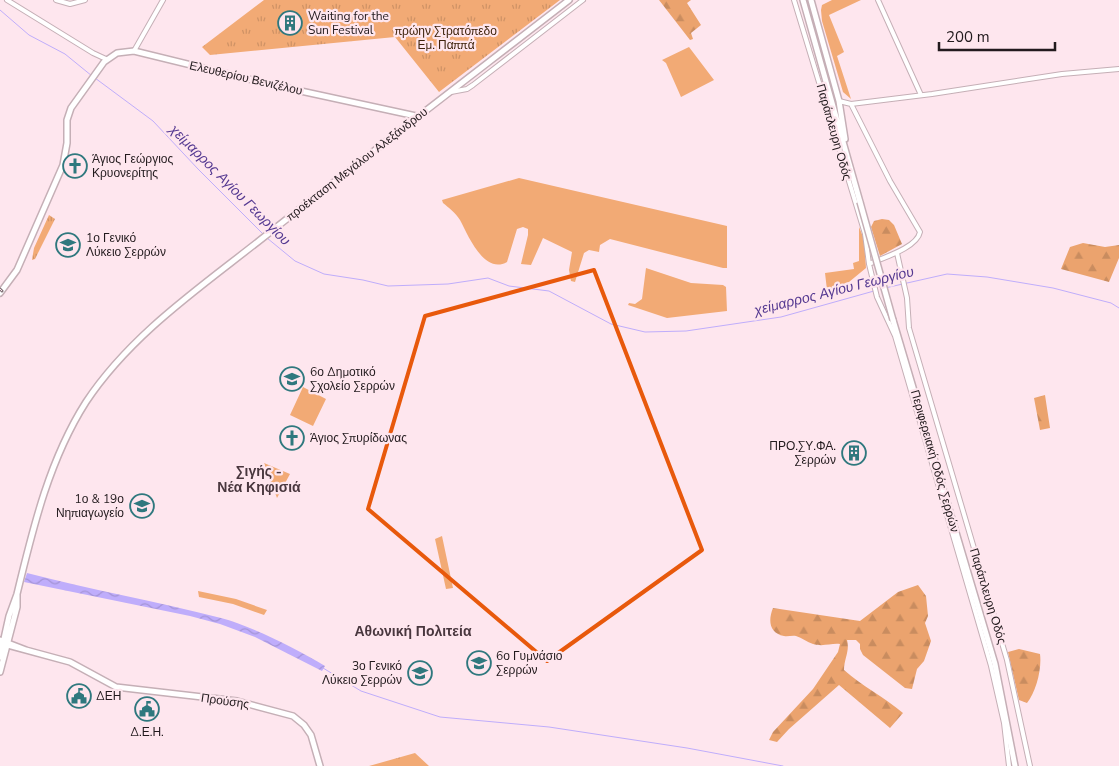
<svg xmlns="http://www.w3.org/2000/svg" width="1119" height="766" font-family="'Nunito Sans',sans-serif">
  <defs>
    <pattern id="forest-firs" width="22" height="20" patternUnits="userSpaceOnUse" patternTransform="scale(1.25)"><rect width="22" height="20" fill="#eba36e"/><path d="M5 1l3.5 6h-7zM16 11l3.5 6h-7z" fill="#c98c5f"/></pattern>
    <pattern id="park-tufts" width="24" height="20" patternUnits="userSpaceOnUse" patternTransform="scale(1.25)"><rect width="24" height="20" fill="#f2aa75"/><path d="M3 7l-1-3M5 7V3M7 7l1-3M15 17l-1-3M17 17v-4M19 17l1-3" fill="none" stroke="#cf9265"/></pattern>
    <pattern id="water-waves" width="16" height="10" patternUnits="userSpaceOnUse" patternTransform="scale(1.25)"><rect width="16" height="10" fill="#bfadfb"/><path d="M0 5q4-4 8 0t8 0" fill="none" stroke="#a494d7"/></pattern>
  </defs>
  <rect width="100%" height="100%" fill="#fee6ee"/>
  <!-- grass -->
  <path fill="#f2aa75" d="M832,0H861L829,15L844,52L837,56L851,99L843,92L822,21L821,10L822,5Z
    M689,47L714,80L681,97L666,63L662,60Z
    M519,178L727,226V268H723L610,239L600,245L599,252L589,250L584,253L575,282L571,281L569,270L572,252L543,238L531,265L521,264L528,235V229L523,227L517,229L507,262C484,275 468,235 460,220C455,212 449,208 443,203L442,200Z
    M859,227L864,239L866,268L849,282L827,290L825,273L854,269L853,263L859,261Z
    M646,268L691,283L723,285L726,287L727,311L667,318L628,305L629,303L635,304L642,299Z
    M303,387L326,399L313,426L290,415Z
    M264,463L290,474L277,498Z
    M442,536L453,588L446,589L435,539Z
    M198,591L236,599L267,610L264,615L233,604L199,597Z"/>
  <!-- forest -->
  <path fill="url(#forest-firs)" d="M659,0H691L687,3L701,25L691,33L693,39L690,40Z
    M882,219L889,220L894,225L902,244L880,256L871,227L874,221Z
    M1083,243L1105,247L1119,245V258L1109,282L1061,269L1070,247Z
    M1045,395L1050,428L1040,430L1034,398Z
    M918,585L926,596L928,616L925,623L931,641L924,661L917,669L912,689L905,688L863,655L860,649V644L856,640H847C850,651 844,659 844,670C862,686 884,697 903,713L890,728L839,685L789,729L777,742L769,740L773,732L813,689L838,652L840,644C831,643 823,647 813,644C807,642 802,638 796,636C792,635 788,637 784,636C769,633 768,620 773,608L860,621L898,592Z
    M1019,649L1040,654C1042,669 1036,692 1027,703L1019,700L1008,652Z"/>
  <!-- park -->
  <path fill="url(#park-tufts)" d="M264,0H560L439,92L395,37L210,55L202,47Z
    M49,215L55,219L35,259L32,260L34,248Z
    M415,753L429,766H369Z"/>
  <!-- water -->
  <path fill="url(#water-waves)" d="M27,573C91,590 156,601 221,618C251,626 297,649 325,666L322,671L255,637L220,624L190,616L24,582Z"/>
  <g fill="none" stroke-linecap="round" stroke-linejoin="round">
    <!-- stream -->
    <path stroke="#bfadfb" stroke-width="1" d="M0,10L29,35L65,54L92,76
      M95,78L153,121L198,169L264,235
      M267,238L295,261L324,274L363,280L388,286L448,284L488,278L509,286L549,291L611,324L645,332L686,331L781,317L874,291
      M885,288L947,274L987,277L1053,288L1111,303L1119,308
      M323,668L361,691L440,717L549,727L687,748L783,766"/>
    <!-- minor casing -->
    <g stroke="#c5afb6" stroke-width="6">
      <path id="minor" d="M7,0L93,53L106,59
        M56,0L70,4L85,0
        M794,0L865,234L869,264L877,297L895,336L991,666L1004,723L1009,766
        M878,0L921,95
        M134,51L163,0
        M451,92L467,89L473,85L583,0
        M839,101L851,104L890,181L920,232C917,248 882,258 869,264
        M851,104L932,94L1062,74L1119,69
        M897,253L907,298L909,328L1007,660L1030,766"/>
    </g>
    <!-- major casing -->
    <g stroke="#c5afb6" stroke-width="8">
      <path id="major" d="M803,0L860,202
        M811,0L839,101L845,139
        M0,293L17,270L63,165L67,143V120L71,108L104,62L117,53L134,51L273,85L416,116
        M893,320L995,664L1015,766
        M0,640L26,650
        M0,643L70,662L116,687L237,701L293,716L304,725L311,735L320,766
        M0,657L9,616L17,594C33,528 49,460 86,402C131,334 201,287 264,237C365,157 467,79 569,0
        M0,672L17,607V594"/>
    </g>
    <!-- minor -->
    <use href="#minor" stroke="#fff" stroke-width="4"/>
    <!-- major -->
    <use href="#major" stroke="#fff" stroke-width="5"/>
    <!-- rail casing -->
    <g stroke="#827378" stroke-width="3">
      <path id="rail" d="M0,289L2,291"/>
    </g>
    <!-- rail -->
    <use href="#rail" stroke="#fee6ee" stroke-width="1" stroke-dasharray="4" stroke-linecap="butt"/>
    <!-- major-bridge casing -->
    <g stroke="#c5afb6" stroke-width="8" stroke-linecap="butt">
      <path id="major-bridge" d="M860,202L893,320"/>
    </g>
    <!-- major-bridge -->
    <use href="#major-bridge" stroke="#fff" stroke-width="5"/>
  </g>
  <!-- marked area -->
  <path fill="none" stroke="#e8590c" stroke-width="4" stroke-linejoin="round" d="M594,270L702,550L547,661L368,509L425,316Z"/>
  <!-- icons -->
  <defs>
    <g id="building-ring" transform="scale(1.25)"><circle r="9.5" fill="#fee6ee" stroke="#2f787e" stroke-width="1.5"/><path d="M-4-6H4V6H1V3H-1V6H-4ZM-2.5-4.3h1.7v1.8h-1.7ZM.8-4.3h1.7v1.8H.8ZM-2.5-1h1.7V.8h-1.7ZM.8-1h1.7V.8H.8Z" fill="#2f787e"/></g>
    <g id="church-ring" transform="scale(1.25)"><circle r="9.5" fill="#fee6ee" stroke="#2f787e" stroke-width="1.5"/><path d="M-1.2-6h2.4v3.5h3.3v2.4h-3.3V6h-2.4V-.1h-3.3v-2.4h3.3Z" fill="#2f787e"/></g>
    <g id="school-ring" transform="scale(1.25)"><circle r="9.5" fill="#fee6ee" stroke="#2f787e" stroke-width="1.5"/><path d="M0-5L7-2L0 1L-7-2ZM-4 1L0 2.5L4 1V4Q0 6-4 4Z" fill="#2f787e"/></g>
    <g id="civic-ring" transform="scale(1.25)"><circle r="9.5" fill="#fee6ee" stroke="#2f787e" stroke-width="1.5"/><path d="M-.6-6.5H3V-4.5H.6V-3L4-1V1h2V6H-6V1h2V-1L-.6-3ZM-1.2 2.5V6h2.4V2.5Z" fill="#2f787e"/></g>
  </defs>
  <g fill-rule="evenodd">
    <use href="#building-ring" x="290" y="23"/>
    <use href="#church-ring" x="75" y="166"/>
    <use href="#school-ring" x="68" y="245"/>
    <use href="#school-ring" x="292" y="379"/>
    <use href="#church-ring" x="292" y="438"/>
    <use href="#building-ring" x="854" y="453"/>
    <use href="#school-ring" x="142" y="506"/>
    <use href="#school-ring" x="479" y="663"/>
    <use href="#school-ring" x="420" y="673"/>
    <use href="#civic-ring" x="79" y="696"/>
    <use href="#civic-ring" x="147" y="709"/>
  </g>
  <g text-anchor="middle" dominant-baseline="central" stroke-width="4.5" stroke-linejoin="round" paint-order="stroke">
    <!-- poi labels -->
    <g font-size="12" fill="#221a1d" stroke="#fee6ee" text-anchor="start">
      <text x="308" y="16">Waiting for the<tspan x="308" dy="14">Sun Festival</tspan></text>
      <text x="92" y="159">Άγιος Γεώργιος<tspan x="92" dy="14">Κρυονερίτης</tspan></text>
      <text x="86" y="238">1ο Γενικό<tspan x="86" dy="14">Λύκειο Σερρών</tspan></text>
      <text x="310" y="372">6ο Δημοτικό<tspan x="310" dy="14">Σχολείο Σερρών</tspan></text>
      <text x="310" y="438">Άγιος Σπυρίδωνας</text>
      <text x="836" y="446" text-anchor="end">ΠΡΟ.ΣΥ.ΦΑ.<tspan x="836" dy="14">Σερρών</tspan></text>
      <text x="124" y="499" text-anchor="end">1ο &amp; 19ο<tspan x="124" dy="14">Νηπιαγωγείο</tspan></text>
      <text x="496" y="656">6ο Γυμνάσιο<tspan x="496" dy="14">Σερρών</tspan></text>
      <text x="402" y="666" text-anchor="end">3ο Γενικό<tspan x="402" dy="14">Λύκειο Σερρών</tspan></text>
      <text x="96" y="696">ΔΕΗ</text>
      <text x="147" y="732" text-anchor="middle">Δ.Ε.Η.</text>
    </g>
    <!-- park labels -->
    <g font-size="12" fill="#3f230c" stroke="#fee6ee">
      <text x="446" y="31">πρώην Στρατόπεδο<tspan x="446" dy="14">Εμ. Παππά</tspan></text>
    </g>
    <!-- street labels -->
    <g font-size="12" fill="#221a1d" stroke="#fee6ee">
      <text transform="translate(246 78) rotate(13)">Ελευθερίου Βενιζέλου</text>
      <text transform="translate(834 132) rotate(74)">Παράπλευρη Οδός</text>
      <text transform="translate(357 164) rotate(-38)">προέκταση Μεγάλου Αλεξάνδρου</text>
      <text transform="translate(935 461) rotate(74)">Περιφερειακή Οδός Σερρών</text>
      <text transform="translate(988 596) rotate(73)">Παράπλευρη Οδός</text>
      <text transform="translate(225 701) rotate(8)">Προύσης</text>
    </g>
    <!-- water labels -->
    <g font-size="14" font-style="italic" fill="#553991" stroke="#fee6ee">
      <text transform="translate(230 185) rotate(45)">χείμαρρος Αγίου Γεωργίου</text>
      <text transform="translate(834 291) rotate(-14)">χείμαρρος Αγίου Γεωργίου</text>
    </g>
    <!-- neighbourhood labels -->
    <g font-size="14" font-weight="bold" fill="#49373e" stroke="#fee6ee">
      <text x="259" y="471">Σιγής -<tspan x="259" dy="16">Νέα Κηφισιά</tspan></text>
      <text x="413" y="631">Αθωνική Πολιτεία</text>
    </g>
  </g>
  <!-- scale -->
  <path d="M939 42v8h116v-8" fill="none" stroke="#221a1d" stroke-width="2.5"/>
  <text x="946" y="42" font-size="15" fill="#221a1d" stroke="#fee6ee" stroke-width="4" paint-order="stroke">200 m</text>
</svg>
